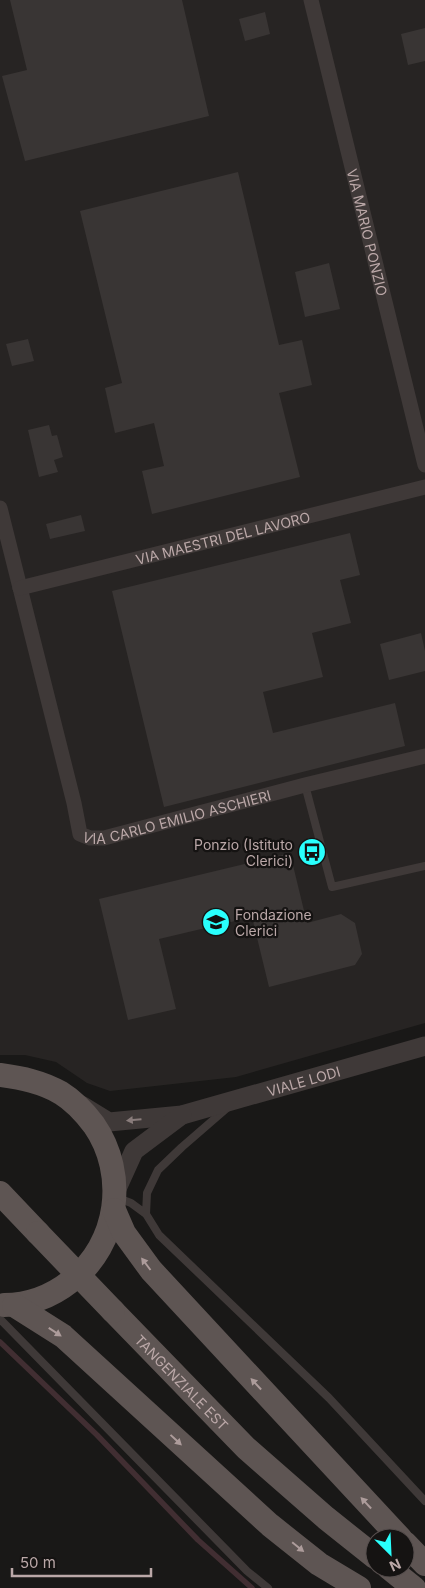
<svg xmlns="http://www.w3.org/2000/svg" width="425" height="1588" font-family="Inter,sans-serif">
  <rect width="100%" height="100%" fill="#191817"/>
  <!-- built -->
  <path fill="#272423" d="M0,0H425V1023L236,1077L110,1091L87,1083L56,1062L25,1055H0Z"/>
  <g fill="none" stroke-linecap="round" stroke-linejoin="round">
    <!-- stream -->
    <path stroke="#412e32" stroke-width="5.5" d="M0,1342L97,1435L198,1540L252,1588"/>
  </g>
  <!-- building -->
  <path fill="#393534" d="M10,0H182L209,116L25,161L2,76L27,70Z
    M265,12L270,34L245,41L239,19Z
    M425,28V61L408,65L401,34Z
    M238,172L279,345L302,340L312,385L279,393L300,477L152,514L142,471L164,466L154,423L115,433L105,388L122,383L80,211Z
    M329,263L340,309L305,317L295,272Z
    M28,339L34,361L12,366L6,344Z
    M49,425L52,436L57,435L63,457L54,460L58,472L39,477L28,430Z
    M81,515L85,531L50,539L46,524Z
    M350,533L360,575L340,580L351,623L312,633L323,677L263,692L273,733L395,703L405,746L164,807L112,591Z
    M421,633L425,651V671L389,680L380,644Z
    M290,853L307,923L341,914L355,923L362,954L355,965L269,987L252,917L159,939L176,1009L128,1020L99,899Z"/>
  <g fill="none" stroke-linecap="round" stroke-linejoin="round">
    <!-- service -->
    <path stroke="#3f3938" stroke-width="8" d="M305,785L332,887L425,866
      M227,1108L182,1147L158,1170L147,1193L146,1214L159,1235L329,1398L425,1501
      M118,1198L131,1203L146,1214
      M0,1319L247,1571L268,1588"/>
    <!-- minor -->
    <g stroke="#3f3938" stroke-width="15">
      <path id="s1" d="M311,0L425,465"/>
      <path id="s2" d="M0,508L74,803L80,834L90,838H104L305,785L425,756"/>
      <path id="s3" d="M20,588L425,487"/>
    </g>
    <!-- tertiary -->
    <g stroke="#3f3938" stroke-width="19">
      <path id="s4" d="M83,1106L109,1122L182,1115L425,1046"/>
      <path d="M115,1193L134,1151L182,1115"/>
    </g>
    <!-- primary -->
    <g stroke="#5e5553" stroke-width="24">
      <path d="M0,1075C22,1078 42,1082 61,1093C74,1101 85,1113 94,1125C128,1174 119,1244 71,1281C52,1296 29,1305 4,1305"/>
      <path d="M0,1193L38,1233"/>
      <path d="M114,1210L124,1233L151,1270L400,1538"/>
      <path d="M14,1305L63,1336L270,1525L319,1564L359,1588"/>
      <path id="s5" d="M113,1311L246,1448L326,1518L375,1557"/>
      <path d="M405,1543L425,1564"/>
      <path d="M389,1568L414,1588"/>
    </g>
    <!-- primary-bridge -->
    <path stroke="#5e5553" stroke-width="24" d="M38,1233L113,1311"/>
  </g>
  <!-- one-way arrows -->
  <defs><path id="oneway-solid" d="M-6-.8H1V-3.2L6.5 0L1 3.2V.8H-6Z" transform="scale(1.25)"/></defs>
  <use fill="#897c7b" href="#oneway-solid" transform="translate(134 1120) rotate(175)"/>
  <g fill="#ad9c9b">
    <use href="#oneway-solid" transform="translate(146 1264) rotate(-127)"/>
    <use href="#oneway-solid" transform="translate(55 1332) rotate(33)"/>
    <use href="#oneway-solid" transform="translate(256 1384) rotate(-133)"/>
    <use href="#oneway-solid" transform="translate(176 1440) rotate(43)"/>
    <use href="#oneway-solid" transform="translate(366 1503) rotate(-133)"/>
    <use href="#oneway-solid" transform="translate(298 1547) rotate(39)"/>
  </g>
  <!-- icons -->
  <defs>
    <g id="bus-disc" transform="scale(1.4375)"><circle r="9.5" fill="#29fffd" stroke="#151312"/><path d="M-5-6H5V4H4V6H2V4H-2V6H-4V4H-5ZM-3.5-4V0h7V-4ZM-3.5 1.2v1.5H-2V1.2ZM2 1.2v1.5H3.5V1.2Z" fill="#111"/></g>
    <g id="school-disc" transform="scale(1.4375)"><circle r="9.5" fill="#29fffd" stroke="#151312"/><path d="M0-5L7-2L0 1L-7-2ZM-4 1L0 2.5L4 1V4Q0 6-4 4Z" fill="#111"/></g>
  </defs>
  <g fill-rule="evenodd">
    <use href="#bus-disc" x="312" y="852"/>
    <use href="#school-disc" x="216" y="922"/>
  </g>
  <g text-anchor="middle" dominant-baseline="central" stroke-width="4.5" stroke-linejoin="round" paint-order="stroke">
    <!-- street labels -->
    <g font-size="14" fill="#bba8a8" stroke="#151312">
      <text stroke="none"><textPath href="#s1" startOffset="239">VIA MARIO PONZIO</textPath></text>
      <text stroke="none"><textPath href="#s3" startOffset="209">VIA MAESTRI DEL LAVORO</textPath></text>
      <text stroke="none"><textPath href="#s2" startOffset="436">VIA CARLO EMILIO ASCHIERI</textPath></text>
      <text stroke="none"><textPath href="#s4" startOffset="230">VIALE LODI</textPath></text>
      <text stroke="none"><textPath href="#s5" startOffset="99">TANGENZIALE EST</textPath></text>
    </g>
    <!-- poi labels -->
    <g font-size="14" fill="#bba8a8" stroke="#151312" text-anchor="end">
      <text x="293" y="844">Ponzio (Istituto<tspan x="293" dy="16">Clerici)</tspan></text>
      <text x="235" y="914" text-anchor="start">Fondazione<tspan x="235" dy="16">Clerici</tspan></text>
    </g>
  </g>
  <!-- north arrow -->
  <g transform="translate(390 1553) rotate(156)"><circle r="24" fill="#151312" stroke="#574f4e"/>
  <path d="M0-4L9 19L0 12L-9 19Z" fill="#29fffd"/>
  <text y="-8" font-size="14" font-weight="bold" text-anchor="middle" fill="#bba8a8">N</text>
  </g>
  <!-- scale -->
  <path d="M12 1568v8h139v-8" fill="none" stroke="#bba8a8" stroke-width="2.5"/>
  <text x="20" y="1568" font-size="15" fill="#bba8a8" stroke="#151312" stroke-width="4" paint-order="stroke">50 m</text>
</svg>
